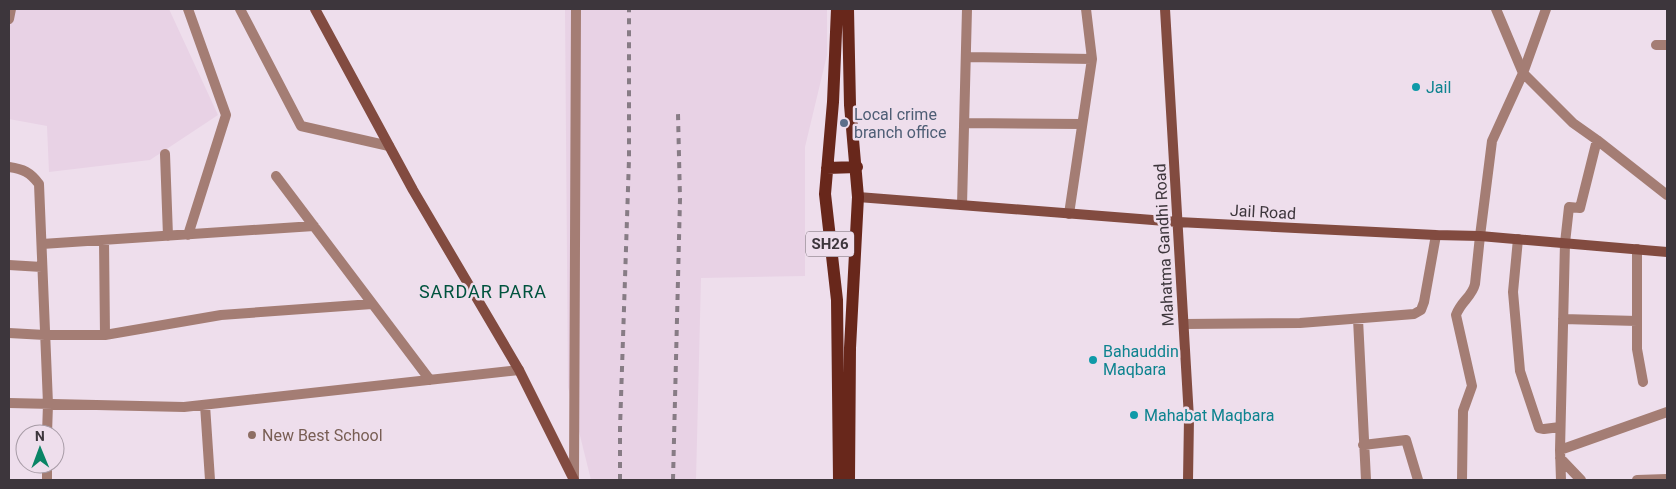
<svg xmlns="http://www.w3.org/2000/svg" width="1676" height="489" font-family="Roboto,sans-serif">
  <rect width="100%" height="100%" fill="#eedeec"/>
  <!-- built -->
  <path fill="#e8d2e5" d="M10,9H169L218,115L150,160L49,172L47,126L9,119V17Z
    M565,9H827V55L805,147V276L701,278L696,480H591L568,387Z"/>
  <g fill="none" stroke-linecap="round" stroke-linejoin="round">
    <!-- street -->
    <path stroke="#a47d74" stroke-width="10" d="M240,9L301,126L389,146
      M1496,9L1523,73L1573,123L1597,140L1667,195
      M9,19L11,9
      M1656,45H1667
      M966,57L1092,59
      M964,123L1082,124
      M165,154L168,236
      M9,167C23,169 30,172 39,184L48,404L47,434
      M276,176L430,380
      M962,205L967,9
      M1069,214L1092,59L1086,9
      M188,235L226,115L188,9
      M1518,239L1513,292L1520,371L1539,428L1544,429L1560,427
      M104,240L105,335
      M42,244L314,226
      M1637,249V349L1643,382
      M9,265L42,267
      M1358,319L1366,480
      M1563,319L1637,321
      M1184,324L1300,323L1414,314L1421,310L1424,302L1436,235
      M9,333L45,335H105L221,315L372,304
      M9,403L184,407L519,370
      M205,405L210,480
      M1363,445L1406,440L1418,480
      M1560,450L1667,412
      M1560,458L1581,480
      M47,480V464
      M574,480L576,9
      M1462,480L1463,411L1472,386L1456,315C1461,301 1472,297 1475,284L1480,236L1492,141L1523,73L1546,9
      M1561,480L1560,450L1565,243L1569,207L1580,208L1597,140
      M1637,480L1667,479"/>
    <!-- secondary -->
    <path stroke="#824b40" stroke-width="10" d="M315,9L413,190L519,370L574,480
      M1165,9L1189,418L1188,480
      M858,197L1178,222L1436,235L1480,236L1667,252"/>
    <!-- primary -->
    <path stroke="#68271b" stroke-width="12" d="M837,9L833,102L825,194L837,300L839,480
      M848,9L850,105L858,197L850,348L849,480
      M827,168L857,167"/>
    <!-- rail -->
    <path stroke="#877c85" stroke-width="4" stroke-dasharray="6 6" stroke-linecap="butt" d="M620,480V428L629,159V9
      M673,480L680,199L678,114"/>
  </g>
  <!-- markers -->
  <g fill="#0f9aa8" stroke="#eedeec" stroke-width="2">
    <circle cx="1416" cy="87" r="5"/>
    <circle cx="1093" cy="360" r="5"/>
    <circle cx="1134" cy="415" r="5"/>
  </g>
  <circle fill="#5c6f8a" stroke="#eedeec" stroke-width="2" cx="844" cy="123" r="5"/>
  <circle fill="#8d6e63" stroke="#eedeec" stroke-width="2" cx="252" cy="435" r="5"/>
  <g text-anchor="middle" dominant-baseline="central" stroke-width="5" stroke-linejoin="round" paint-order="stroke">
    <!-- shield labels -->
    <rect fill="#eedeec" stroke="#726871" stroke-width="1" x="806" y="231.5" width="48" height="25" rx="4"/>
    <g font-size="15" font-weight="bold" fill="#3d363c">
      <text x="830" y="244">SH26</text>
    </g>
    <!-- culture labels -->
    <g font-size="16" fill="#0d838f" stroke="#eedeec" text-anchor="start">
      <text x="1426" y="87">Jail</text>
      <text x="1103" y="351">Bahauddin<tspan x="1103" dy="18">Maqbara</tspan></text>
      <text x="1144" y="415">Mahabat Maqbara</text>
    </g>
    <!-- service labels -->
    <g font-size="16" fill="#4e5e75" stroke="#eedeec" text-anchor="start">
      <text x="854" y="114">Local crime<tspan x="854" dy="18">branch office</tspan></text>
    </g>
    <!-- street labels -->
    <g font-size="16" fill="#3d363c" stroke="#eedeec">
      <text transform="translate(1263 212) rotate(3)">Jail Road</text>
      <text transform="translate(1164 245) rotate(-93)">Mahatma Gandhi Road</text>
    </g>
    <!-- education labels -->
    <g font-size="16" fill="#785e54" stroke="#eedeec" text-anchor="start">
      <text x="262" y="435">New Best School</text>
    </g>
    <!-- neighbourhood labels -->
    <g font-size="18" letter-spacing="1" fill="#00533e" stroke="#eedeec">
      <text x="483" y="291">SARDAR PARA</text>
    </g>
  </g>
  <!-- border -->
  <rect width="1676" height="489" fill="none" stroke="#3d363c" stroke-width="20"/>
  <!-- north arrow -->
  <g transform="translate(40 449) rotate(359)"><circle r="24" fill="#eedeec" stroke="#a79ba6"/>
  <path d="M0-4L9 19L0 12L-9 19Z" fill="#098465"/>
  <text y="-8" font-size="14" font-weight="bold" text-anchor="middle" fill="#3d363c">N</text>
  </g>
</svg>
